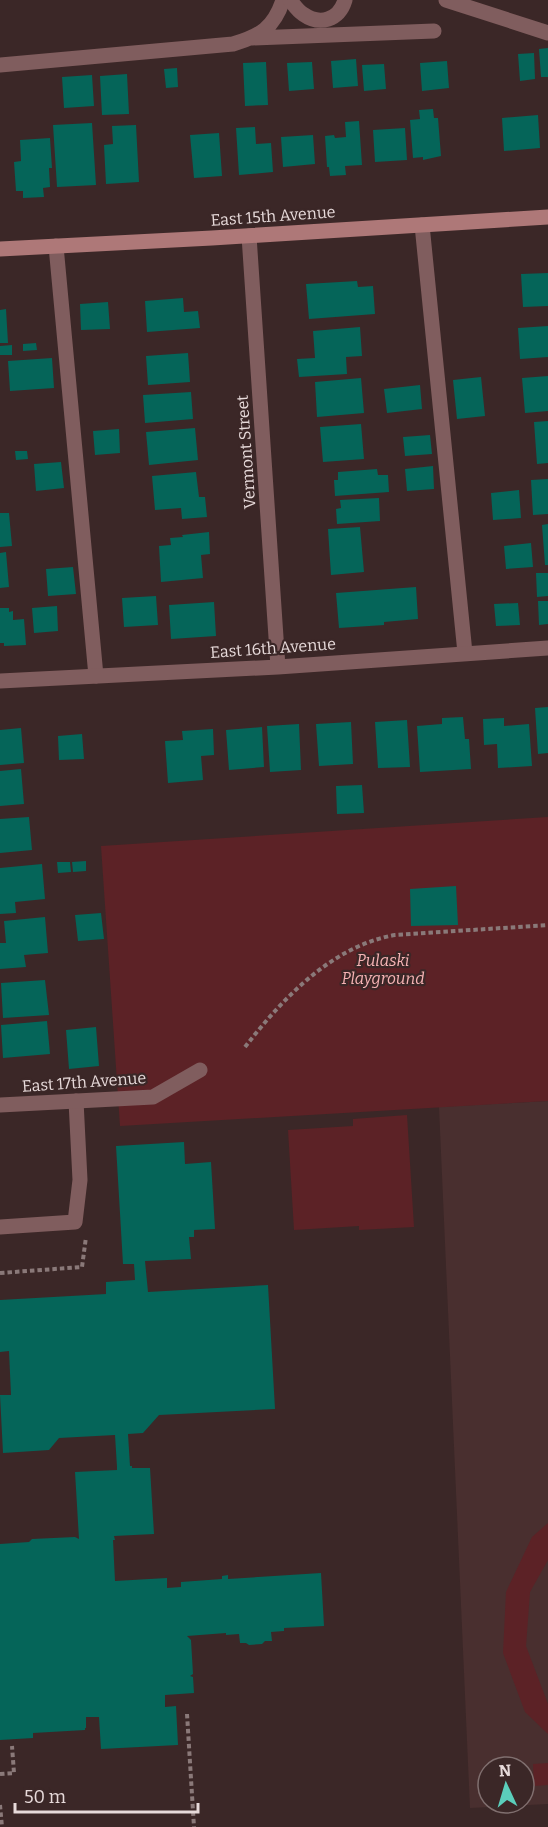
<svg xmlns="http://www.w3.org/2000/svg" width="548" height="1827" font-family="Bitter,serif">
  <rect width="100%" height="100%" fill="#3b2727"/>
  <!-- built -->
  <path fill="#492f2f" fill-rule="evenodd" d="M548,1101V1804L470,1808L439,1107ZM488,1767H524V1803H488Z"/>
  <!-- green -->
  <path fill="#5c2226" d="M548,817V1101L120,1126L101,846Z
    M407,1115L414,1227L359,1230V1226L294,1230L288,1130L353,1126V1119Z
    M548,1523V1560L530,1592L526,1646L548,1704V1734L525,1712L503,1653L506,1592L532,1537Z
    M548,1763V1785L534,1786L533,1764Z"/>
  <!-- building -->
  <path fill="#056559" d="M548,48V77H541L539,49Z
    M534,53L535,79L520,81L518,54Z
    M356,59L358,86L333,88L331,61Z
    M447,61L449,88L422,91L420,63Z
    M266,62L268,105L245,106L243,63Z
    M312,62L314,89L289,91L287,63Z
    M384,64L386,89L364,91L362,65Z
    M177,68L178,87L166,88L164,69Z
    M127,74L129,114L102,115L100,76Z
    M92,75L94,106L64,108L62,77Z
    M433,109L434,118H438L441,156L423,160V157L413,158L410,120L420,119L419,110Z
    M538,115L540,148L504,151L502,118Z
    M359,121L362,165L345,166L346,175L330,176L329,167H327L325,136L334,135L335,138L346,137L345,122Z
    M92,123L96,185L57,187L53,125Z
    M136,125L139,182L106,184L104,145L113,144L112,126Z
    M255,127L256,144L271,143L273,172L239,175L236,128Z
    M405,128L407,160L375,162L373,130Z
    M219,133L222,176L194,178L190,135Z
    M313,135L315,164L283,167L281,137Z
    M50,138L52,168H49L50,187L43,188L44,197L23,198V191H16L14,162L21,161L20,140Z
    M548,273V306L523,307L521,274Z
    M357,281L358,287L373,286L375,314L309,319L306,284Z
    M183,298L184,312L198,311L200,328L147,332L145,301Z
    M108,302L110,329L81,330L80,304Z
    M6,309L8,343H0V310Z
    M548,326V357L520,359L518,328Z
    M360,327L362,356L346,357L347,374L299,377L297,359L315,358L313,331Z
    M36,343L37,350L23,351V344Z
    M12,345V355H0V346Z
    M188,353L190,382L148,385L146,356Z
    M52,358L54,388L10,391L8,361Z
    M548,376V411L525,413L522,378Z
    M481,377L485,416L457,419L453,380Z
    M361,378L364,413L317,417L315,382Z
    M420,385L422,409L387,413L384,389Z
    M191,392L193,419L145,423L143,395Z
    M548,421V463L537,464L534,422Z
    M361,424L364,459L323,462L320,427Z
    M195,428L198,460L149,465L146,432Z
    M119,429L120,453L95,455L93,431Z
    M430,435L432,454L405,456L403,437Z
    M15,451H27L28,459L16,460Z
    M61,462L64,488L36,491L34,464Z
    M433,466L434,489L407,491L405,469Z
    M377,469L378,475H388L389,492L335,496L334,480H338V472Z
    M196,472L199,497H205L207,517L182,519L181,508L155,510L152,476Z
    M548,479V514L533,515L531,480Z
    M519,490L521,518L493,520L491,493Z
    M379,498L380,521L337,524L336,509L341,508L340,500Z
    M0,513H9L12,546L0,547Z
    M548,524V565H545L542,525Z
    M360,527L364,572L331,575L328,529Z
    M209,532L210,554L201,555L203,578L161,582L159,546L171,545L170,538L183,537L182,535Z
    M531,543L533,567L506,569L504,546Z
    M6,552L9,587L0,588V553Z
    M73,567L76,594L48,596L46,569Z
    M536,573H548V596L537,597Z
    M416,587L418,619L384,622V625L339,628L336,593Z
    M156,596L158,625L124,627L122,598Z
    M538,601H548V624L539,625Z
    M214,602L216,636L171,639L169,605Z
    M518,603L520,625L496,626L494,604Z
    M57,606L58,631L34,633L32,608Z
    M0,608H9V612L13,611V620L24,619L26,645L4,646V643H0Z
    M548,707V753L538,754L535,708Z
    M463,717L465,739H469L471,769L420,772L417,726L442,724V718Z
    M504,718V726L529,724L532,766L498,768L497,744L484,745L483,719Z
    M407,720L410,767L378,768L375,722Z
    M351,722L353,764L319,766L316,724Z
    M299,724L301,770L270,772L267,726Z
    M262,727L264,767L229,770L226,730Z
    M21,728L24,763L0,765V730Z
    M213,729L214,755L201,756L203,780L168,783L165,741L183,740L182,731Z
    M82,734L84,759L59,760L58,736Z
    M21,769L24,804L0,806V771Z
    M362,785L364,813L337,814L336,786Z
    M29,817L32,850L0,853V819Z
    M86,861V871L73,872L72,862Z
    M57,862H70L71,872L58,873Z
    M42,864L45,899L15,902L16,913L0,914V868Z
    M456,886L458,925L411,926L410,889Z
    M101,913L104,939L78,941L75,915Z
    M45,917L48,953L24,955L26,967L0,969V943H6L4,921Z
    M45,980L49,1015L3,1018L1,983Z
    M47,1021L50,1054L3,1058L1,1025Z
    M96,1027L99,1066L69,1069L66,1030Z
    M184,1142L185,1164L211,1162L215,1229L194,1230V1237H189L191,1259L145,1261L148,1292L268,1285L275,1409L159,1415L143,1433L128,1434L130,1466H132V1468H150L154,1534L114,1536L115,1540H113L115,1581L167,1578V1588L181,1587V1582L222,1579V1576L228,1575V1579L321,1573L324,1626L284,1628V1631L271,1632L272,1641H265L262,1644L249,1645L246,1643H240L239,1634L226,1635V1633L187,1636L191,1640L193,1674L190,1676L193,1677L194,1693L165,1695V1707L176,1706L178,1745L101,1749L99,1717H86V1728H85V1730L33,1733V1738L0,1740V1544L29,1542L32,1539L75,1537L79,1539L75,1472L117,1470V1467L115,1435L59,1438L49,1450L3,1453L0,1395H11L9,1351L0,1352V1300L106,1294V1282L135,1280L134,1264H123L116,1146Z"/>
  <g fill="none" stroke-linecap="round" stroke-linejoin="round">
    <!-- path -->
    <path stroke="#8a7979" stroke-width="4" stroke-dasharray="4.5 3" stroke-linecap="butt" d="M245,1047C283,998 332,946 395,935L548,925
      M0,1273L82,1267L86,1237
      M187,1714L194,1827
      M0,1774L14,1773L12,1746
      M0,1805L2,1827"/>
    <!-- service -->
    <path stroke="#805d5e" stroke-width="15" d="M446,0L548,33
      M252,38L434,31
      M0,65L233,44C260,36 274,28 283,0
      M422,225L465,653
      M56,246L96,676
      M0,1227L75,1222L80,1180L76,1101"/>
    <!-- minor -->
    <path stroke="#805d5e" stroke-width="15" d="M290,0C294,5 298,11 303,14C320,26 339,20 345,0
      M249,236L278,667
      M0,681L278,667L548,648
      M0,1105L153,1097L200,1070"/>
    <!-- secondary -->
    <path stroke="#ae7878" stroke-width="15" d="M0,249L212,238L548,217"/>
  </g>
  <g text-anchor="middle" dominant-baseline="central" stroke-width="4.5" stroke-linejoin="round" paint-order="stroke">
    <!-- street labels -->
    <g font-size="16" fill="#e7dada" stroke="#3b2727">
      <text transform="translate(273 216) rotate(-4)">East 15th Avenue</text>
      <text transform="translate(246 452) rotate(-94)">Vermont Street</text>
      <text transform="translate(273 648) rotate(-4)">East 16th Avenue</text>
      <text transform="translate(84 1082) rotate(-4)">East 17th Avenue</text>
    </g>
    <!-- park labels -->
    <g font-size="16" font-style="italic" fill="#f6b3b4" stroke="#3b2727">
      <text x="383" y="960">Pulaski<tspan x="383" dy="18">Playground</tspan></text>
    </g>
  </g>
  <!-- north arrow -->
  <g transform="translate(506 1785) rotate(356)"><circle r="28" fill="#3b2727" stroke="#806f6f" stroke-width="1.5"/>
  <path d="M0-4.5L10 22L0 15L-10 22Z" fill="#5bcebb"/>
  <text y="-9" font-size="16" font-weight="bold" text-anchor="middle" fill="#e7dada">N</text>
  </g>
  <!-- scale -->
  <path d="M15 1803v9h183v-9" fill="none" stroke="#e7dada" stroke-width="3"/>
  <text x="24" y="1803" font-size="18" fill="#e7dada" stroke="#3b2727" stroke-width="4.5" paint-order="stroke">50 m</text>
</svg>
